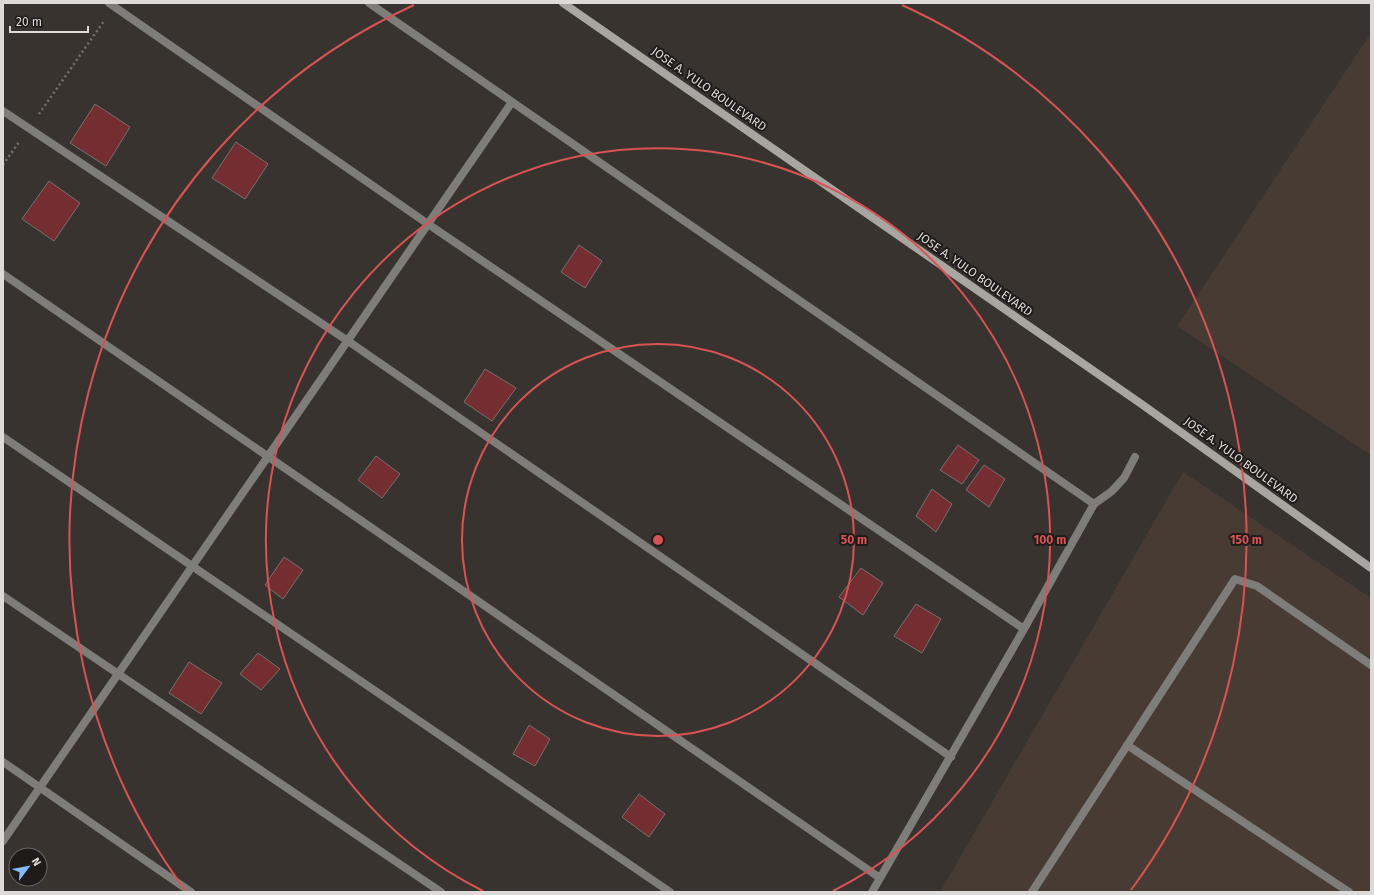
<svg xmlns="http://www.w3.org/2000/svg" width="1374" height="895" font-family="'Fira Sans',sans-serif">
  <rect width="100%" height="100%" fill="#39332f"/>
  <!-- built -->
  <path fill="#473b34" d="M1371,33V455L1177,326Z
    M1183,472L1371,598V892H940Z"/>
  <!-- building -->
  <path fill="#742d30" stroke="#787070" d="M95,104L130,127L106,166L70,143Z
    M236,142L268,164L245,199L212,178Z
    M49,181L80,203L54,241L22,219Z
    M579,245L602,261L585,288L561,272Z
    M485,369L516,388L492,421L464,402Z
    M958,445L979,460L962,484L940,470Z
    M376,456L400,474L382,498L358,480Z
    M984,465L1005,479L989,507L966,490Z
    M932,489L952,504L936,532L916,516Z
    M284,557L303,570L283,599L265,585Z
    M861,568L883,583L863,615L839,597Z
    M916,604L941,619L922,653L894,636Z
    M258,653L280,669L261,690L240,674Z
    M189,662L222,683L201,714L169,693Z
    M529,725L550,739L535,766L513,754Z
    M639,794L665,814L649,837L622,817Z"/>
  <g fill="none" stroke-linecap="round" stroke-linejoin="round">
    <!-- path -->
    <path stroke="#75706c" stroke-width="2.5" stroke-dasharray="2 3" stroke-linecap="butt" d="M39,114L104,21
      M3,165L19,142"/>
    <!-- lane -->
    <path stroke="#7f7d7a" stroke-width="8" d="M1127,745L1349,892
      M1032,892L1235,579L1257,586L1371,665"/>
    <!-- street -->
    <path stroke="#7f7d7a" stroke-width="8" d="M109,3L428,224L1024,629
      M369,3L1094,504
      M3,111L348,341L951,757
      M3,274L880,878
      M3,437L670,892
      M3,596L441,892
      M3,762L191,892
      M3,841L512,102
      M872,892L1024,629L1094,504L1112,491L1124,478L1135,457"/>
    <!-- secondary -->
    <path stroke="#a9a6a2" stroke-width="8" d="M563,3L1140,403L1371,568"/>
  </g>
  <!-- distance rings -->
  <g fill="none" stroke="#d85454" stroke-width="2">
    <circle cx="658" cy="540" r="196"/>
    <path d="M483 891A392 392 0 1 1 833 891"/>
    <path d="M185 890A588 588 0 0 1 414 5M902 5A588 588 0 0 1 1131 890"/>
  </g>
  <g text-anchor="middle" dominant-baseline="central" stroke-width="4" stroke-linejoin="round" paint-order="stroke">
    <!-- street labels -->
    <g font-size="12" fill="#dddad7" stroke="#1e1b1a">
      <text transform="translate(709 89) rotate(35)">JOSE A. YULO BOULEVARD</text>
      <text transform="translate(975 274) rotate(35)">JOSE A. YULO BOULEVARD</text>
      <text transform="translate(1241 460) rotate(36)">JOSE A. YULO BOULEVARD</text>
    </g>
  </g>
  <circle cx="658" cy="540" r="6" fill="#d85454" stroke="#1e1b1a" stroke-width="2"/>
  <g font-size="12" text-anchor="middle" font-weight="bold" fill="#d85454" stroke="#1e1b1a" stroke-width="4" stroke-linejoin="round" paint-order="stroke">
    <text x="854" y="544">50 m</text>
    <text x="1050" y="544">100 m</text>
    <text x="1246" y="544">150 m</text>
  </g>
  <!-- border -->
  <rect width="1374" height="895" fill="none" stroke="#dddad7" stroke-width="8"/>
  <!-- north arrow -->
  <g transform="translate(28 867) rotate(58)"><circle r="19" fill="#1e1b1a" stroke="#6a6766"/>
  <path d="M0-3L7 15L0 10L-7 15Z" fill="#82bcfa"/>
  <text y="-6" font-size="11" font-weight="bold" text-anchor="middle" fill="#dddad7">N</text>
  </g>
  <!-- scale -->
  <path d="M10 26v6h78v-6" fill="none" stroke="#dddad7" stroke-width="2"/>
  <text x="16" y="26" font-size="12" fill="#dddad7" stroke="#1e1b1a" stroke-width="3" paint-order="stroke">20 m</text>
</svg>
